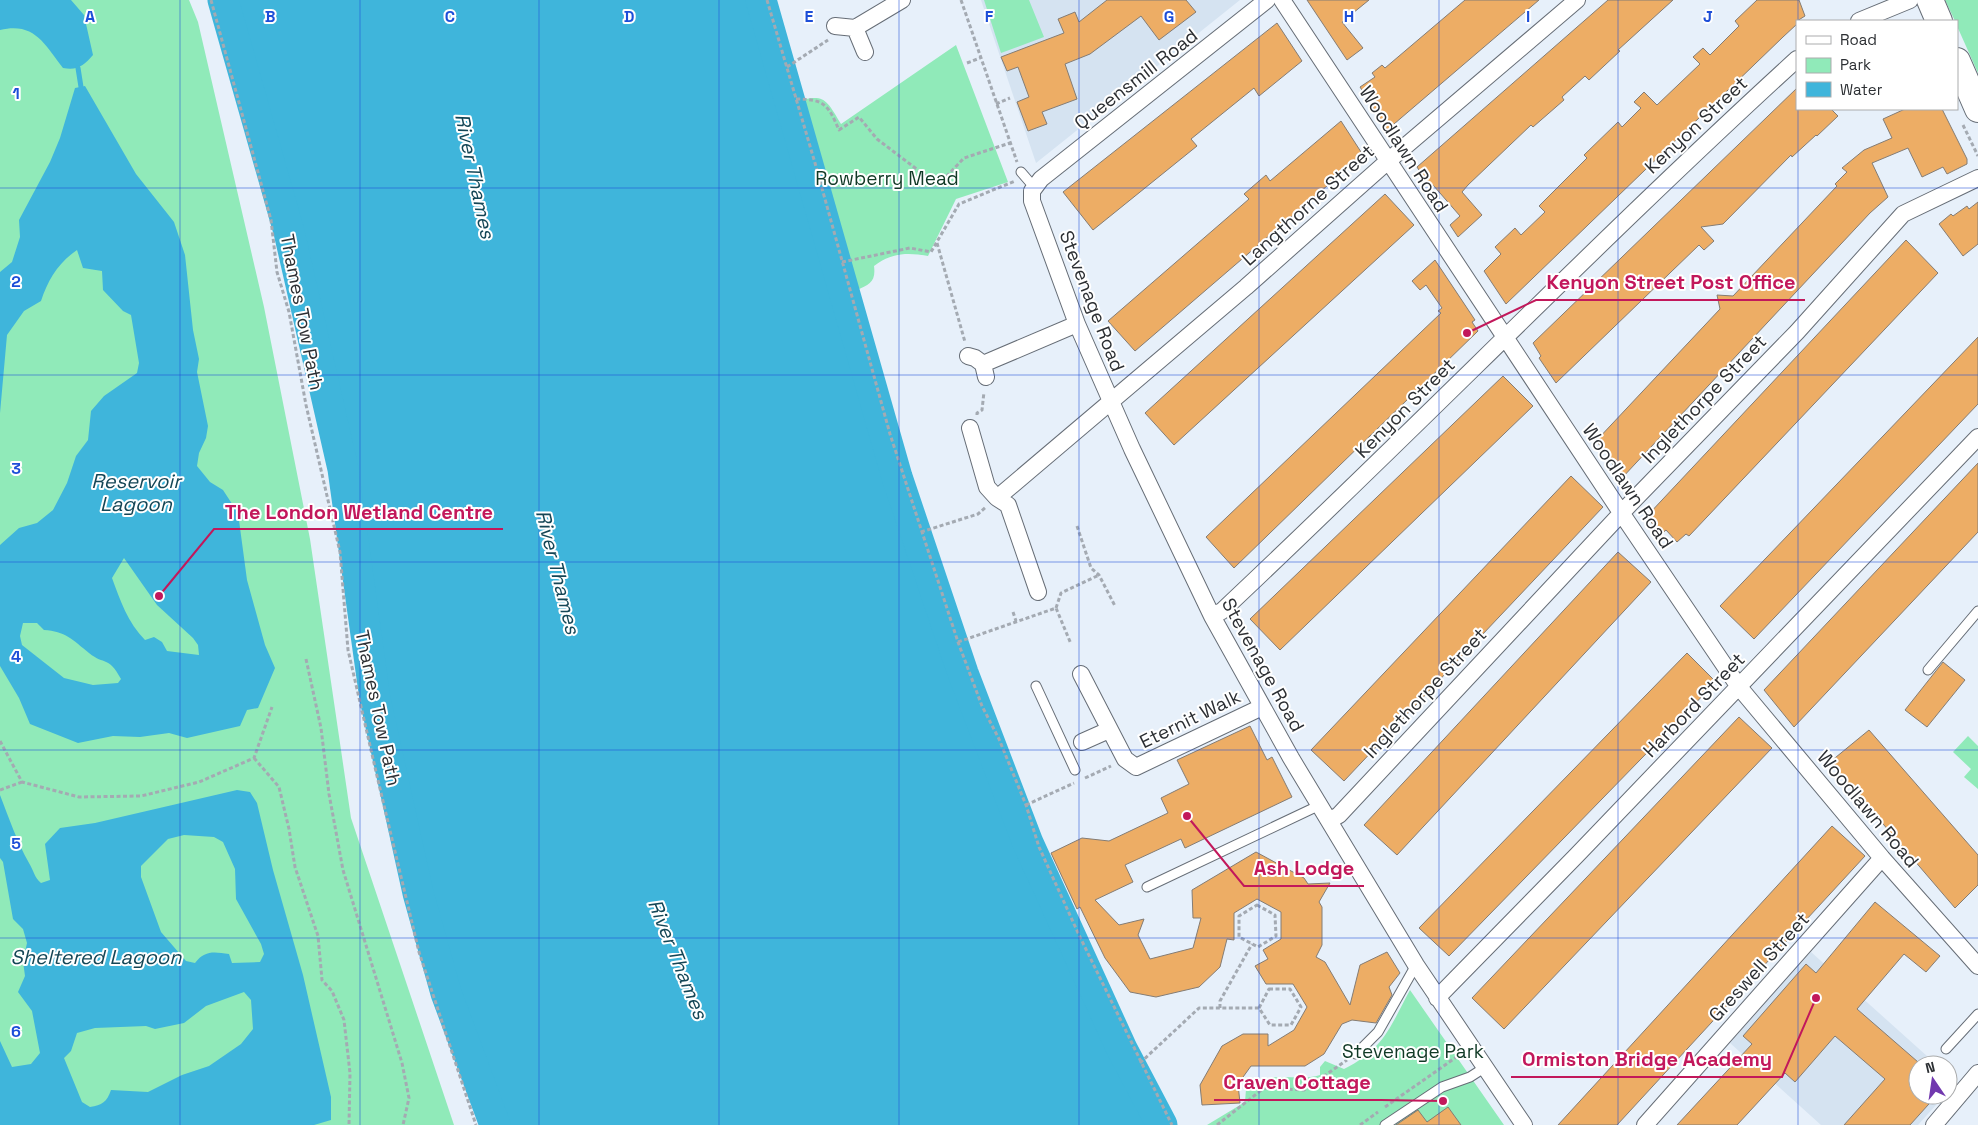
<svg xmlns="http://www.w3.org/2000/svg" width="1978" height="1125" font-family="'Space Grotesk',sans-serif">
  <rect width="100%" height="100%" fill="#e7f0fa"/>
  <!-- built -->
  <path fill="#d5e3f1" d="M981,0H1240L1036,163Z
    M1811,952L1937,1065H1918V1095H1945L1918,1125H1821L1730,1043Z"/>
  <!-- green -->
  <path fill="#90eab9" d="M0,0H189L198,22L264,307L310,539L351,818L454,1125H0Z
    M984,0H1029L1044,37L1001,53Z
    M1945,0H1978V73L1957,26V21H1955Z
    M956,45L1008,182L956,199L928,256C907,252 891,253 874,266C876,281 870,285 856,290L854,280L842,285L825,218L791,103C824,93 825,97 841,124Z
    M1968,736L1978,746V789L1964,777L1971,769L1953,752Z
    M1410,990L1504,1125H1207L1245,1102L1246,1089C1251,1086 1258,1080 1264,1079C1282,1074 1303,1081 1320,1075V1067L1325,1061L1344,1069C1384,1049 1390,1027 1410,990Z"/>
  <!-- water -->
  <path fill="#3fb5db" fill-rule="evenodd" d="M0,0H71L84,15L93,55C84,65 78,71 63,68C44,44 35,22 0,30Z
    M223,0H761L897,477L963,673L1028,843L1122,1049L1162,1125H495L446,993L418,893L375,699L343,469L289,232Z
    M85,86L136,174L174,222L185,255L193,330L199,359L197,372L208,426L206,438L199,453L197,466L210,482L223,490L238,513L247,580L265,645L275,668L258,708L247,710L240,726L187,738L169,733L140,737L113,736L78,743L30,724L19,698L0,666V545L19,528L37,523L53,510L67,483L76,456L88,440L91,411L104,396L137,373L139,363L131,315L123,311L103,290L102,271L83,268L77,250C58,263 48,280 41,301L24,311L7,335L0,413V272L12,262L20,237L19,220L50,162L60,138L75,88ZM124,558L157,605L193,638L198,645L199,655L167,651L162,642L154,637L145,640C128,623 120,600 112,578ZM23,623H37L44,630C65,631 73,640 89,653C105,666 108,655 121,679L118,683L93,685L64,678L22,645L20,636Z
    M237,790L250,792L257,803L273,870L303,975L331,1097V1120L314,1125H0V1041L12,1067L31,1064L40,1053L32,1011L18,992L25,976L23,961L27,943L23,929L13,919L3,862L0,858V795C9,818 17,842 29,863C34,871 34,877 41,883L50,880L45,844L60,828L95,823ZM184,835L214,837L223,842L235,869L236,899L261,944L264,954L260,962L232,963L229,954C214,952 205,950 195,963L186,961L161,932L141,877V866L168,839ZM244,992L251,1000L253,1029L241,1044L209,1066L182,1075L148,1092L111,1090C107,1102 102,1105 90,1107L82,1102L64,1058L71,1051L77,1033L95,1028L146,1026L155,1029L184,1023L206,1006Z"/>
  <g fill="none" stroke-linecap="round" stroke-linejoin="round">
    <!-- stream -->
    <path stroke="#3fb5db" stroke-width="5" d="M78,68L81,87"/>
    <!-- river -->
    <path stroke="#3fb5db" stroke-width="31" d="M223,0L289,232L343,469L375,699L418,893L446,993L495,1125
      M761,0L897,477L963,673L1028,843L1122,1049L1162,1125"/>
  </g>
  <!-- building -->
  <path fill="#edad65" stroke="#847c74" d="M1107,0H1186L1196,12L1159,40L1141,16L1090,54L1065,64L1077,99L1042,112L1047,124L1028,131L1017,102L1029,97L1018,67L1007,71L1001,57L1064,33L1058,19L1075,12L1079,22Z
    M1307,0H1369L1342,22L1363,48L1347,60Z
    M1465,0H1539L1387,130L1360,87L1375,77L1372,73L1382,65L1385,68Z
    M1608,0H1673L1618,50L1620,51L1589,80L1585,76L1562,97L1564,100L1533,127L1531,125L1468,185L1462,192L1482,215L1458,237L1450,225L1460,216L1433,185L1430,187L1417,167Z
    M1757,0H1799L1805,16L1797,21V24L1783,37L1506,304L1484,271L1501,254L1495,247L1515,228L1521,235L1545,212L1539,206L1587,158L1584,155L1618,122L1622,127L1641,108L1634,102L1644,92L1657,105L1700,64L1693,57L1703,48L1710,55L1739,26L1735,21Z
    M1277,23L1302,61L1259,96L1254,88L1191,139L1197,146L1093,230L1063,192Z
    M1797,88V109H1831L1838,116L1817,136L1816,135L1792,157L1791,155L1723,224L1701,227L1714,241L1704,250L1699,245L1556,383L1539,358L1541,356L1533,343Z
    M1905,109H1942L1967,159V164L1947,174L1943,167L1922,177L1908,148L1872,163L1888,197L1870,213L1621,479L1612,463L1614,461L1596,441L1720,309L1717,295L1733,296L1837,186L1835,184L1847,172L1842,168L1864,150L1892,138L1883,119Z
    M1341,121L1363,155L1135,351L1108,321L1249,199L1244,194L1266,175L1270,181Z
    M1385,194L1414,225L1174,445L1145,413Z
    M1978,202V244L1963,256L1939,224L1951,214L1953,216L1967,206L1969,209Z
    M1906,240L1938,273L1689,536L1686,534L1677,542L1666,530L1660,535L1647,516Z
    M1435,260L1475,320L1472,322L1478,331L1234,568L1206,537L1441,313L1438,311L1442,308L1426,285L1420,290L1412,281Z
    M1978,337V404L1754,639L1720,606Z
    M1503,376L1533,406L1280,650L1250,619Z
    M1978,463V532L1794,727L1764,690Z
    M1571,476L1603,507L1344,781L1311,750Z
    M1618,552L1651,582L1397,855L1364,825Z
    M1687,653L1716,682L1449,956L1419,928Z
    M1943,662L1965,680L1927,727L1905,710Z
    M1739,717L1772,748L1504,1029L1472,998Z
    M1250,726L1267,760L1272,757L1292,797L1185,848L1181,839L1125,865L1133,882L1095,900L1119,925L1144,919L1138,935L1150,959L1193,948L1201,918H1193L1192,890L1256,852L1304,878L1308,884L1330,883L1319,902L1322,907V945L1316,957L1325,962L1350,1005L1360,965L1387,952L1400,973L1389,987L1392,995L1376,1023L1352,1020L1342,1024L1324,1054L1305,1066H1251L1238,1084L1240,1103L1202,1105L1200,1085L1222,1046L1243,1034H1268V1046L1294,1030L1307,1007L1293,984H1266L1255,966L1268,959L1263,950L1281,939V912L1257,899L1234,913V940L1227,939L1220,967L1199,987L1156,997L1130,992L1105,958L1080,907L1077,909L1051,853L1082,838L1109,841L1168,813L1161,798L1189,784L1177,760Z
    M1869,730L1978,855V885L1955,908L1830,762Z
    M1832,826L1865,856L1617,1125H1558Z
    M1875,902L1940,956L1926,972L1904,954L1857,1009L1918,1062V1095H1937L1910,1125H1844L1885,1079L1835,1036L1795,1082L1785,1073L1737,1125H1677L1752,1044L1743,1036L1806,964L1816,973Z
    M1448,1107L1461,1125H1396L1418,1110L1427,1122Z"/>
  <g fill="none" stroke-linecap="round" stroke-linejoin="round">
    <!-- service casing -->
    <g stroke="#666d76" stroke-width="11">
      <path id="service" d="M1021,172L1034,187
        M1928,670L1978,611
        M1036,686L1075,770
        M1147,887L1320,805
        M1946,1049L1978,1014
        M1356,1054L1378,1032L1416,965
        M1385,1125L1442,1087L1470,1077L1484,1068"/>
    </g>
    <!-- minor casing -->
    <g stroke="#666d76" stroke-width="18">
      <path id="minor" d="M1267,0L1041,179L1032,191V201L1077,324L1132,449L1212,616L1291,758L1416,965L1524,1125
        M1282,0L1622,514L1739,687L1882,858L1978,966
        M1859,21L1910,0
        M835,26L855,28L902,0
        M855,28L865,52
        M968,356L975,358L983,364
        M986,377L983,364L1077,324
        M970,428L987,487L997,498L1246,287L1388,161L1577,0
        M997,498L1008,505L1038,592
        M1212,616L1222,611C1416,429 1601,238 1797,59
        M1081,674L1125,759L1136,767L1262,707
        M1082,742L1109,730
        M1329,821L1339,815L1629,505L1797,332L1903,214L1978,178
        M1437,998L1577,855L1978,437
        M1645,1125L1882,858
        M1934,1125L1978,1073"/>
    </g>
    <!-- primary casing -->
    <g stroke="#666d76" stroke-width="28">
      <path id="primary" d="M1930,0L1939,21
        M1957,61L1978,109"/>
    </g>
    <!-- path -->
    <path stroke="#a4aab2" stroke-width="3" stroke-dasharray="4 2.5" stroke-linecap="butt" d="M211,0L271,220L277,272L289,312L306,405L340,552L348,650L377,776L419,952L476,1125
      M767,0L815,163L890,434L958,642L982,706L999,739L1026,805L1039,847L1079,935L1172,1125
      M961,0L1017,162
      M967,63L980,58
      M787,67L828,40
      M796,99C825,99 828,105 839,130L859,117L877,139L931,180L945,178L964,158L1010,143
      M996,104L1010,98
      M1963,125L1978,156
      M937,243L965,342
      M842,262L910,248L931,252L959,204L1015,181
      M977,415V413L982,410L984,392
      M1077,526L1091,568L1099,575L1115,606
      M921,532L978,514L986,507
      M1056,608L1061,593L1099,575
      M1013,612L1016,621
      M958,642L1056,608L1071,644
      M306,659L321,728L329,794L343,870L402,1063L409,1098L403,1125
      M0,741L22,782L79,797L141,796L199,782L254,758L272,707
      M254,758L279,787L289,829L295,867L318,936L322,980L332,991L344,1020L350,1073L349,1125
      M1085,778L1111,766
      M0,790L22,782
      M1026,805L1074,783
      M1257,905L1275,915L1276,936L1258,947L1239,937V916Z
      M1269,989H1290L1301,1007L1291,1025H1270L1259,1008Z
      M1220,1008V1001L1252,944
      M1140,1063L1199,1008H1259
      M1385,1107L1458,1056
      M1217,1125L1264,1088L1304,1090L1347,1060
      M1360,1125L1378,1112"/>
    <!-- service -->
    <use href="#service" stroke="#fff" stroke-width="9"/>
    <!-- minor -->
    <use href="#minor" stroke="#fff" stroke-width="16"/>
    <!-- primary -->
    <use href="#primary" stroke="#fff" stroke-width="26"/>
  </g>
  <!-- grid -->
  <path fill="none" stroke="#1d4ed8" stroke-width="1" stroke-opacity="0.55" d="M180,0V1125M360,0V1125M539,0V1125M719,0V1125M899,0V1125M1079,0V1125M1259,0V1125M1439,0V1125M1618,0V1125M1798,0V21M1798,109V1125M0,188H1978M0,375H1978M0,562H1978M0,750H1978M0,938H1978"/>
  <g text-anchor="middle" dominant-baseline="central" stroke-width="4" stroke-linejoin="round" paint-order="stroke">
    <!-- street labels -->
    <g font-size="19" fill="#2c2f33" stroke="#fff">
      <text transform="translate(1136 79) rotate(-38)">Queensmill Road</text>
      <text transform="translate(1696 125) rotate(-43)">Kenyon Street</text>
      <text transform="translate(1404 149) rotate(57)">Woodlawn Road</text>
      <text transform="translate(1308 205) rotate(-42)">Langthorne Street</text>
      <text transform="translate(1092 301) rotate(69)">Stevenage Road</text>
      <text transform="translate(302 312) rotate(79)">Thames Tow Path</text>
      <text transform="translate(1704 399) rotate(-46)">Inglethorpe Street</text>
      <text transform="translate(1405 408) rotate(-45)">Kenyon Street</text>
      <text transform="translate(1628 486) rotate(56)">Woodlawn Road</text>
      <text transform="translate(1263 665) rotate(61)">Stevenage Road</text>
      <text transform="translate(1425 693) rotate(-47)">Inglethorpe Street</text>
      <text transform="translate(1694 705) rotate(-46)">Harbord Street</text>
      <text transform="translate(378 708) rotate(78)">Thames Tow Path</text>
      <text transform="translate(1190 719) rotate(-26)">Eternit Walk</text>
      <text transform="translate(1868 809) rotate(50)">Woodlawn Road</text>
      <text transform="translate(1759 967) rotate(-48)">Greswell Street</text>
    </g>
    <!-- park labels -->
    <g font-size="19" fill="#113a26" stroke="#fff">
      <text x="887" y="178">Rowberry Mead</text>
      <text x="1413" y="1051">Stevenage Park</text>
    </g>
    <!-- water labels -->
    <g font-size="20" font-style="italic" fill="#144656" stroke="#fff">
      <text transform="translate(475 176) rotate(78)">River Thames</text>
      <text x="136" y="481">Reservoir<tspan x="136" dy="23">Lagoon</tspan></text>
      <text transform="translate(558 572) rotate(76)">River Thames</text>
      <text x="96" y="957">Sheltered Lagoon</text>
      <text transform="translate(678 959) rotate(68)">River Thames</text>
    </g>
  </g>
  <g font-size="16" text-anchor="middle" font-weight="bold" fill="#1d4ed8" stroke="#fff" stroke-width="4" stroke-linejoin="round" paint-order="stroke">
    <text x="90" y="22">A</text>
    <text x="270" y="22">B</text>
    <text x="450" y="22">C</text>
    <text x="629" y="22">D</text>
    <text x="809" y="22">E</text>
    <text x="989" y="22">F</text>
    <text x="1169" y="22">G</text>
    <text x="1349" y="22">H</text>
    <text x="1528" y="22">I</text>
    <text x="1708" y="22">J</text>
    <text x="16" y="99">1</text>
    <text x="16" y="287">2</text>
    <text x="16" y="474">3</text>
    <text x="16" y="662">4</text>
    <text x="16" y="849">5</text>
    <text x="16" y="1037">6</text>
  </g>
  <!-- callouts -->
  <path fill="none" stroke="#c2185b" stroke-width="2" d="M1467 333L1536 300H1805M159 596L214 529H503M1187 816L1244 886H1364M1816 998L1782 1077H1511M1443 1101L1381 1100H1214"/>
  <g fill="#c2185b" stroke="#fff" stroke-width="2">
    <circle cx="1467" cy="333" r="5"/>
    <circle cx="159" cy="596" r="5"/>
    <circle cx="1187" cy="816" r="5"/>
    <circle cx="1816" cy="998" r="5"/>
    <circle cx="1443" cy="1101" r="5"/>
  </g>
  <g font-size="20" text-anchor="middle" font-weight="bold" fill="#c2185b" stroke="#fff" stroke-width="4" stroke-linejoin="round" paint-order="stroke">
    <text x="1671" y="289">Kenyon Street Post Office</text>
    <text x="359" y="519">The London Wetland Centre</text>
    <text x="1304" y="875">Ash Lodge</text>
    <text x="1647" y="1066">Ormiston Bridge Academy</text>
    <text x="1297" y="1089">Craven Cottage</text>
  </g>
  <!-- legend -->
  <rect x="1796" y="20" width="162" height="90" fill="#ffffff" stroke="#abacad"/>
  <rect x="1806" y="36" width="25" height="8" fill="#ffffff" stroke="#abacad"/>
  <text x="1840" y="45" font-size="15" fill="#2c2f33">Road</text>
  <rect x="1806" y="58" width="25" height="15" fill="#90eab9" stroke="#abacad"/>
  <text x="1840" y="70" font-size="15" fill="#2c2f33">Park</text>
  <rect x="1806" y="82" width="25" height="15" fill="#3fb5db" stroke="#abacad"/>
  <text x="1840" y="95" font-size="15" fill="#2c2f33">Water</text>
  <!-- north arrow -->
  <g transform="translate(1933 1080) rotate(347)"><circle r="24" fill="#ffffff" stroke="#abacad"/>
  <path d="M0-4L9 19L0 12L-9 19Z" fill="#7138ae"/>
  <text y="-8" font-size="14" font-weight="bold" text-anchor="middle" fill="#2c2f33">N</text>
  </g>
</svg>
